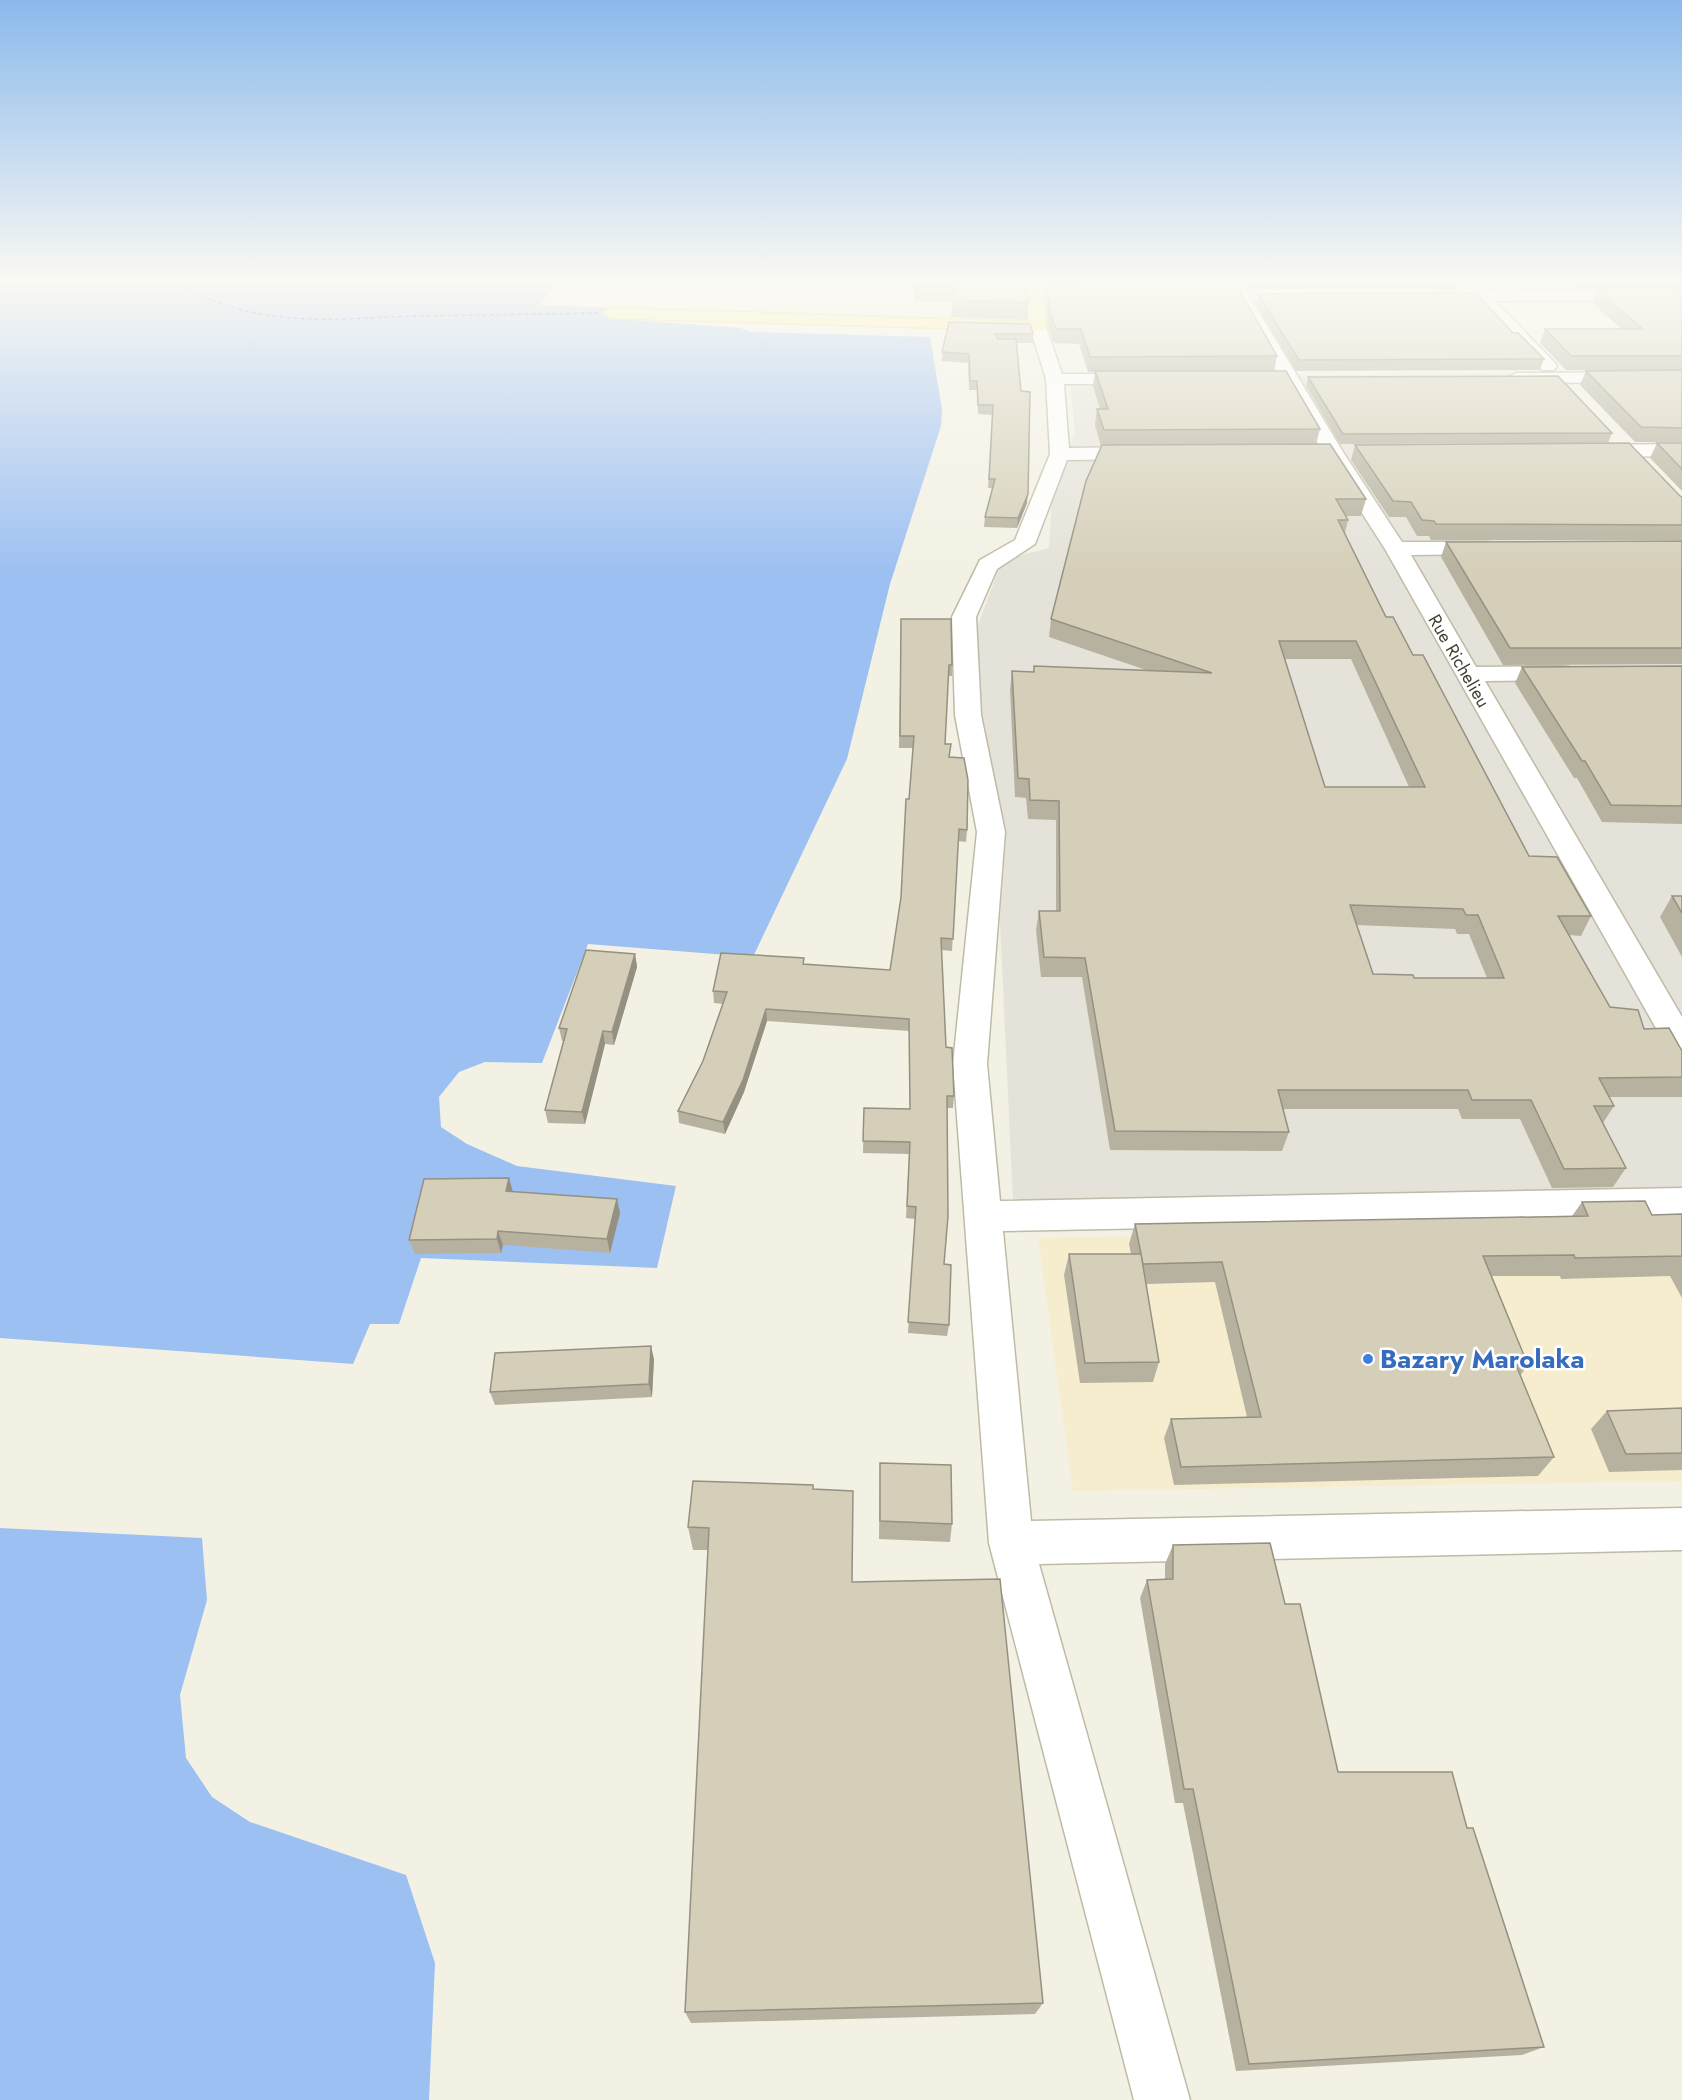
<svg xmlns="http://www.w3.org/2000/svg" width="1682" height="2100" font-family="Jost,sans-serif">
  <rect width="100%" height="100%" fill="#f3f1e4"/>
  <!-- commercial -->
  <path fill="#f6ecce" d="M1682,1227V1481L1073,1491L1038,1238Z"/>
  <!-- industrial -->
  <path fill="#e5e2d9" d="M1546,373L1682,521V1196L1013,1204L1000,921L1006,838L992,801L972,642L1002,560L1049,548L1052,500L1075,431L1070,382L1256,376Z"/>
  <!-- water -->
  <path fill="#9dc0f2" d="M0,279H559L540,305L614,308L608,318L740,328L751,332L930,337L942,409L941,426L890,584L847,759L753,957L588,944L542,1063L485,1062L459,1072L439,1097L441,1127L467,1144L517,1166L676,1186L657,1268L421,1258L399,1324H370L353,1364L0,1338Z
    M0,1528L202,1538L207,1600L180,1695L186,1758L212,1797L250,1822L406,1875L435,1963L429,2100H0Z"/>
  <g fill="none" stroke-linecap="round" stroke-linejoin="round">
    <!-- ferry -->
    <path stroke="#2a60b4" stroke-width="1.5" stroke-dasharray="4 3" stroke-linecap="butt" d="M177,279L178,283C257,331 333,318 421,316C482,315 542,314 603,313"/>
    <!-- minor casing -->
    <g stroke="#bebba6" stroke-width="3">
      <path id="minor" d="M1223,279H1239L1343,452L1402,542H1488L1496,543L1499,548L1496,553L1488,554L1411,555L1476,667L1564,666L1573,668L1576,673L1573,678L1564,680L1485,681L1682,1017V1057L1670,1053L1385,549L1323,452Z
        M1473,281L1479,283L1486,291L1682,290V300L1495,301L1554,362L1557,366L1554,370H1542L1478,301H1435L1427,296L1435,291H1469L1465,286Z
        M1038,322L1046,327L1062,374H1137L1146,379L1137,384H1064L1069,448L1143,447L1153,453L1143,459L1067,460L1035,544L997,569L976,617L981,715L1005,832L987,1064L1000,1201L1682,1188V1218L1003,1231L1031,1521L1682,1508V1550L1039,1564L1190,2100H1134L989,1543L953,1064L977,832L955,715L952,617L980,560L1015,540L1050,454L1046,379L1030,327Z
        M1682,372V382L1516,383L1507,378L1516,373Z
        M1682,444V456L1590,457L1580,451L1590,445Z"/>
    </g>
    <!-- major casing -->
    <g stroke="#e7d75d" stroke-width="3">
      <path id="major" d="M1025,279H1041L1046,327L1044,331L611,318L603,313L611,308L1029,322Z"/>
    </g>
    <!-- minor -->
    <use href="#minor" fill="#fff" fill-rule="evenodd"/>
    <!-- major -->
    <use href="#major" fill="#fff491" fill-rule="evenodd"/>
  </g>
  <!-- wall -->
  <path fill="#b7b29f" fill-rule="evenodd" d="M912,279H996L1028,303L1027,320L951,317L952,301H915Z
    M1070,279H1233L1277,356L1274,371H1140L1320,429L1316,444L1366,499L1361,516H1346L1348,520L1345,533L1386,617L1413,655L1529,856L1591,916L1581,936L1569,935L1610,1007L1682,1051V1097H1609L1614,1106L1603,1123L1626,1168L1613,1187L1552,1188L1520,1119H1462L1458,1109H1283L1289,1132L1282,1151L1110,1150L1082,977H1041L1036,930L1039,911H1056V820L1028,819L1026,798L1015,797L1010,689L1012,671L1033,672L1034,666L1146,670L1049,637L1051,619L1101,446L1095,425L1097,409H1100L1093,386L1095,372H1088L1079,344L1054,343L1048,327L1045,298L1047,283L1071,284ZM1285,659H1351L1409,787H1325ZM1356,925L1455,929L1457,934H1469L1487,978H1414L1373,974Z
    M1241,279H1462L1459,289L1248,290Z
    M1564,279H1682V288H1575Z
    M1682,289V442H1635L1580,385L1586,371L1675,370H1566L1540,343L1545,329H1622L1592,303L1596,290Z
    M1258,294L1513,333L1544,359L1540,370L1296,371L1256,304Z
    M949,322L1033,334V343H1016L1027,503L1017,528L984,527L985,517L992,488H988L993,415L978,414L977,390H969L968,363L942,361V352Z
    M1308,377L1612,433L1608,443L1340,444L1306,386Z
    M1657,443H1682V491L1650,458Z
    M1355,445L1680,496L1682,497V540H1431L1429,536H1417L1406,517H1389L1351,460Z
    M1682,541V664L1503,665L1441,557L1446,542Z
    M901,619L952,665V676H948L945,744L950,757L967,830L966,842L958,841L952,951L941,950L946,1047L954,1096L953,1108H947L944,1264L949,1325L947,1336L908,1333L915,1219L906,1218L909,1154L863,1153L864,1108L910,1109L909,1031L767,1021L744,1092L725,1134L679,1123L678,1111L703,1061L723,1004L714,1003L713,991L804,964L890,970L901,897L913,748H899Z
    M1682,666V824L1602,822L1577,778H1574L1515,683L1522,667Z
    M1672,896H1682V957L1660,917Z
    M635,954L637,967L614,1045L605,1044L585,1124L548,1123L545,1110L563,1041H562L559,1028Z
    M513,1192L617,1199L620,1213L610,1253L503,1245L501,1253L415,1254L409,1240Z
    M1582,1202L1652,1215L1682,1214V1298L1670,1276L1561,1279L1560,1276H1492L1528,1365L1520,1376L1554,1457L1538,1476L1174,1485L1164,1438L1171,1419L1247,1417L1215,1282L1146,1284L1159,1362L1153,1382L1080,1383L1064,1275L1069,1254H1131L1129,1244L1135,1224L1572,1216Z
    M654,1359L652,1397L495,1405L490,1392Z
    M1682,1408V1470L1609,1472L1591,1429L1607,1411Z
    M880,1463L952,1524L950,1542L879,1539Z
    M813,1489L852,1582L1043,2003L1035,2014L691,2023L685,2012L708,1550H693L688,1527Z
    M1173,1545L1285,1604L1338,1772L1467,1828L1544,2047L1522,2055L1236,2071L1183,1803H1175L1140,1598L1147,1580L1165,1579V1564Z"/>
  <!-- shaded-wall -->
  <path fill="#959182" d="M1028,494L1027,503L1017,528L1018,518Z
    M635,954L637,967L614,1045L612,1032Z
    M766,1009L767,1021L744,1092L725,1134L723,1122Z
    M603,1031L605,1044L585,1124L582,1112Z
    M509,1178L513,1192L506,1191Z
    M617,1199L620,1213L610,1253L607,1239Z
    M498,1231L503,1245L501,1253L497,1239Z
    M651,1346L654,1359L652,1397L649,1384Z"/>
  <!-- building -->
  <path fill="#d5cfb9" stroke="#959182" stroke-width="1.5" fill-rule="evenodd" d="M915,279H996V280H1026L1028,303L952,300L955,284L915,285Z
    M1074,279H1233L1277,356L1090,357L1081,329H1056L1050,312L1047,283L1075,284Z
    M1682,289V356H1571L1545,329H1643L1596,290Z
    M1476,293L1513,333H1518L1544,359L1299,360L1258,294Z
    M949,322L1030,324L1033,334H995L998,339H1016L1021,391L1030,392L1028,494L1018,518L985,517L995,479H989L993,405H978L977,381H970L969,354L942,352Z
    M1682,370V428L1641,427L1586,371Z
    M1095,371H1286L1320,429L1104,430L1097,409H1108Z
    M1558,376L1612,433L1343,434L1308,377Z
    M1629,443L1680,496L1682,497V525L1436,524L1434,521L1422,520L1411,502L1393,501L1355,445Z
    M1657,443H1682V469Z
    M1330,444L1366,499H1336L1348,520H1338L1386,617H1393L1413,655H1423L1529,856L1557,857L1591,916H1558L1610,1007L1638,1010L1644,1029L1669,1028L1682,1051V1077L1599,1078L1614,1106H1594L1626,1168L1564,1169L1531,1100H1472L1468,1090H1278L1289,1132L1115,1131L1085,958L1044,957L1039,911H1060L1059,801L1030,800L1029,779L1018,778L1012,671L1034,672V666L1212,673L1051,619L1086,481L1102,445ZM1279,641H1356L1425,787H1325ZM1350,905L1463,909L1466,915H1478L1504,978H1414L1413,975L1373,974Z
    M1682,541V648H1510L1446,542Z
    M901,619H951L952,665H949L945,744H951L949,757L964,758L968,780L967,830L959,829L953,939L941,938L946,1047L952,1048L954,1096H947L948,1216L944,1264L951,1265L949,1325L908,1322L916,1207L907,1206L910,1142L863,1141L864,1108L910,1109L909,1019L766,1009L743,1080L723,1122L678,1111L703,1061L727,992L713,991L721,953L804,958L803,964L890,970L901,897L906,799H909L914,736H900Z
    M1682,666V806L1611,805L1585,761H1582L1522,667Z
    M1672,896H1682V913Z
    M586,950L635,954L612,1032L603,1031L582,1112L545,1110L567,1029L559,1028Z
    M509,1178L506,1191L617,1199L607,1239L498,1231L497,1239L409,1240L424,1179Z
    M1645,1201L1652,1215L1682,1214V1256L1575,1258L1574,1255L1483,1256L1528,1365H1516L1554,1457L1181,1467L1171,1419L1261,1417L1222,1262L1143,1264L1135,1224L1588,1216L1582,1202Z
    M1069,1254H1141L1159,1362L1085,1363Z
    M651,1346L649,1384L490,1392L495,1353Z
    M1682,1408V1453L1626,1454L1607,1411Z
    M880,1463L951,1465L952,1524L880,1521Z
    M693,1481L813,1485V1489L853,1491L852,1582L1000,1579L1043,2003L685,2012L709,1528L688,1527Z
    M1270,1543L1285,1604H1300L1338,1772H1452L1467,1828H1473L1544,2047L1249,2064L1193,1789H1184L1147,1580L1173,1579V1545Z"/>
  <!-- sky -->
  <linearGradient id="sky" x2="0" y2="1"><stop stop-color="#8ab9ec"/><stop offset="0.49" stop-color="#faf9f3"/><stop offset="1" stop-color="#faf9f3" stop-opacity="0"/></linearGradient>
  <rect width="1682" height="573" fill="url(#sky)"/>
  <!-- markers -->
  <circle fill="#3f7fe0" stroke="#fff" stroke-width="2" cx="1368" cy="1359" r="6"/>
  <g text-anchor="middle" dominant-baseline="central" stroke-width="5" stroke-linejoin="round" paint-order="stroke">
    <!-- far-street labels -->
    <g font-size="18" fill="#454134" stroke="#fff">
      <text transform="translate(1459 661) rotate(60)">Rue Richelieu</text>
    </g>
    <!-- near-shop labels -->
    <g font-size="26" font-weight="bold" fill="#366cbe" stroke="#fff" text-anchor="start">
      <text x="1380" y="1359">Bazary Marolaka</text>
    </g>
  </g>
</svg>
